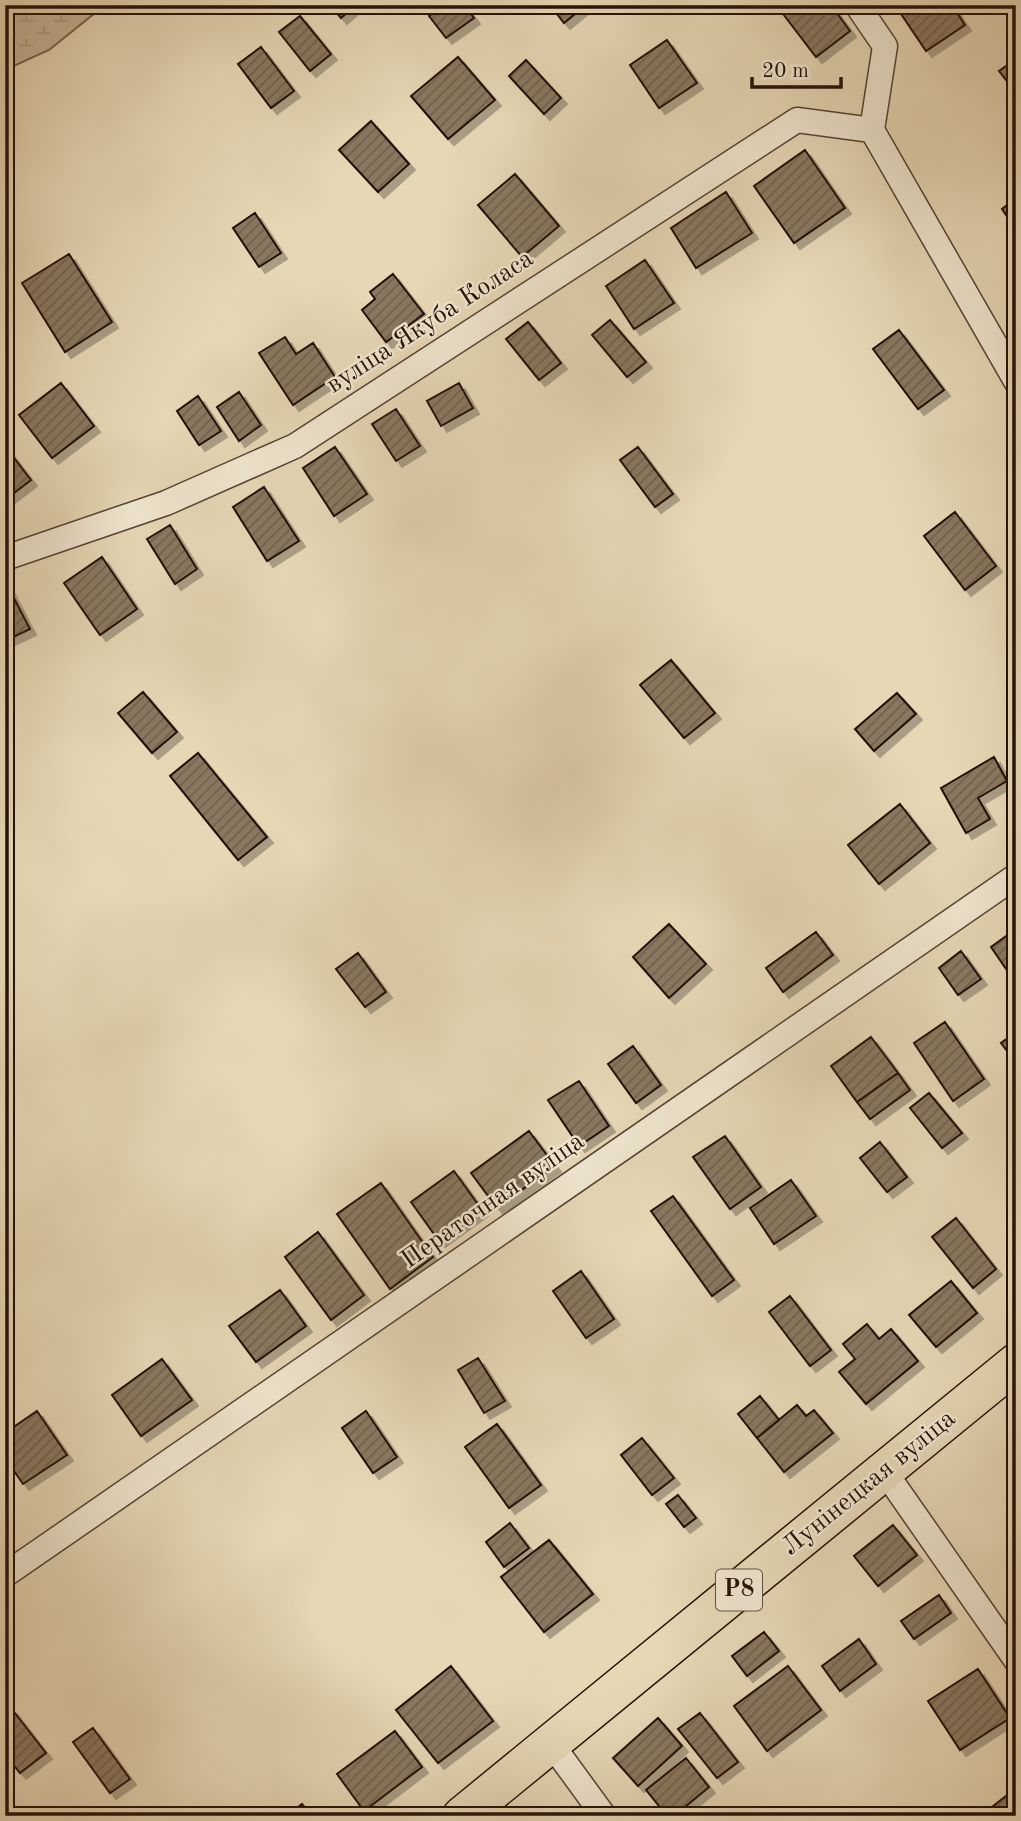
<svg xmlns="http://www.w3.org/2000/svg" width="1021" height="1821" font-family="'Old Standard TT',serif">
  <defs>
    <pattern id="wetland-marsh" width="20" height="14" patternUnits="userSpaceOnUse" patternTransform="scale(1.75)"><rect width="20" height="14" fill="#c5b597"/><path d="M1 5h8M5 5V1M11 12h8M15 12V8" fill="none" stroke="#a99b81"/></pattern>
    <pattern id="building-hatch" width="6" height="6" patternUnits="userSpaceOnUse" patternTransform="scale(1.75)"><rect width="6" height="6" fill="#897861"/><path d="M-1 1l2-2M0 6l6-6M5 7l2-2" fill="none" stroke="#70614e"/></pattern>
    <filter id="shadow"><feDropShadow dx="6" dy="6" stdDeviation="0" flood-color="#0004"/></filter>
  </defs>
  <rect width="100%" height="100%" fill="#e6d7b5"/>
  <filter id="stains"><feTurbulence type="fractalNoise" baseFrequency=".00286" numOctaves="4"/><feColorMatrix values="0 0 0 0 .2 0 0 0 0 .09 0 0 0 0 .02 0 0 0 .5 -.17"/></filter>
  <radialGradient id="worn" r=".72"><stop offset=".6" stop-color="#630" stop-opacity="0"/><stop offset="1" stop-color="#630" stop-opacity=".3"/></radialGradient>
  <!-- wetland -->
  <path fill="url(#wetland-marsh)" stroke="#74634f" stroke-width="2" d="M5,5H105L49,50L5,70Z"/>
  <!-- building -->
  <path fill="url(#building-hatch)" stroke="#241107" stroke-width="2" filter="url(#shadow)" d="M330,5H356L341,18Z
    M444,5H464L474,18L446,38L429,16Z
    M550,5H586L564,23Z
    M787,5H831L850,31L816,57L780,10Z
    M895,5H952L965,25L926,51Z
    M300,16L331,54L310,71L279,32Z
    M667,40L697,83L659,108L630,65Z
    M261,47L294,91L271,108L238,64Z
    M458,57L495,100L448,139L411,96Z
    M1016,59V93L999,71Z
    M526,60L561,98L544,114L509,76Z
    M371,121L409,164L378,192L339,150Z
    M805,150L845,208L794,243L754,186Z
    M515,174L559,226L522,257L478,205Z
    M726,192L752,233L696,268L671,228Z
    M1016,198V230L1002,209Z
    M255,213L281,253L259,267L233,228Z
    M69,254L112,322L65,352L22,283Z
    M645,260L674,303L634,329L606,286Z
    M393,274L424,314L386,342L362,310L375,299L370,292Z
    M610,320L646,362L627,377L592,335Z
    M528,322L561,363L539,380L506,339Z
    M899,330L944,390L918,409L873,349Z
    M285,337L296,354L313,343L335,377L293,405L259,353Z
    M61,383L94,426L52,458L19,415Z
    M459,383L473,408L441,426L427,401Z
    M239,392L261,425L239,441L217,407Z
    M198,396L221,431L199,445L177,411Z
    M396,409L420,446L396,461L372,424Z
    M335,447L367,494L334,516L303,468Z
    M638,447L673,494L655,507L620,460Z
    M8,450L31,480L5,500V452Z
    M264,487L299,541L267,561L233,507Z
    M955,512L996,566L965,590L924,536Z
    M170,525L197,569L175,584L147,539Z
    M102,557L137,609L100,635L64,583Z
    M5,581L30,629L5,641Z
    M671,660L715,713L684,738L640,685Z
    M143,692L177,732L152,753L118,713Z
    M897,693L916,714L874,751L855,729Z
    M198,753L267,837L238,860L170,776Z
    M994,757L1007,781L978,798L990,819L966,833L941,788Z
    M900,804L930,843L879,884L848,845Z
    M669,924L706,964L669,998L633,957Z
    M1016,929V977L1013,979L991,947Z
    M816,932L833,955L783,992L766,968Z
    M961,951L981,979L958,995L939,968Z
    M358,953L386,992L365,1007L336,969Z
    M945,1022L984,1079L953,1101L914,1043Z
    M1016,1032V1063L1001,1043Z
    M871,1037L898,1073L857,1102L831,1066Z
    M633,1046L661,1085L636,1103L608,1064Z
    M898,1073L910,1090L870,1119L857,1102Z
    M579,1081L609,1126L579,1146L548,1100Z
    M929,1093L962,1133L942,1148L910,1108Z
    M529,1131L555,1166L497,1208L471,1173Z
    M725,1136L761,1187L730,1209L693,1157Z
    M880,1142L907,1177L887,1192L860,1158Z
    M454,1171L482,1210L439,1241L411,1202Z
    M791,1180L816,1216L774,1244L750,1208Z
    M381,1183L433,1257L390,1289L337,1214Z
    M673,1196L734,1280L712,1296L651,1211Z
    M956,1218L996,1269L973,1288L932,1237Z
    M318,1232L364,1295L331,1320L285,1257Z
    M581,1271L614,1319L586,1338L553,1291Z
    M951,1281L977,1313L936,1347L909,1315Z
    M280,1290L306,1326L256,1362L229,1326Z
    M790,1296L831,1350L810,1366L769,1312Z
    M867,1324L879,1339L891,1329L918,1361L866,1404L839,1372L855,1359L843,1344Z
    M478,1358L505,1401L484,1413L458,1370Z
    M162,1359L192,1400L141,1436L112,1395Z
    M760,1396L779,1420L757,1438L738,1414Z
    M797,1405L806,1416L814,1410L833,1433L784,1472L757,1438Z
    M37,1411L67,1455L23,1484L5,1458V1433Z
    M366,1411L397,1457L373,1473L342,1428Z
    M497,1424L541,1485L509,1508L465,1447Z
    M642,1438L674,1478L652,1495L621,1455Z
    M678,1495L696,1518L684,1527L666,1504Z
    M510,1523L529,1548L504,1567L486,1542Z
    M893,1525L917,1555L878,1586L854,1556Z
    M549,1540L593,1594L544,1632L501,1577Z
    M939,1595L951,1613L914,1639L901,1621Z
    M764,1632L779,1651L747,1676L732,1656Z
    M859,1639L876,1664L840,1691L822,1666Z
    M451,1666L493,1721L438,1763L396,1710Z
    M788,1666L821,1710L767,1751L734,1706Z
    M978,1669L1010,1718L960,1750L928,1701Z
    M11,1708L46,1753L20,1773L5,1754V1713Z
    M700,1713L738,1762L717,1778L678,1729Z
    M658,1718L682,1746L638,1786L613,1758Z
    M93,1728L130,1779L110,1793L73,1742Z
    M395,1731L422,1767L364,1811L337,1774Z
    M686,1758L709,1787L674,1816H667L646,1790Z
    M1016,1788V1816H998L992,1807Z
    M302,1804L312,1816H287Z"/>
  <g fill="none" stroke-linecap="round" stroke-linejoin="round">
    <!-- street casing -->
    <g stroke="#544232" stroke-width="27">
      <path id="street" d="M857,5L885,46L872,130L1016,381
        M5,558L166,503L295,446L797,120L872,130
        M885,1472L1016,1660
        M5,1575L1016,876
        M550,1742L604,1816"/>
    </g>
    <!-- primary casing -->
    <g stroke="#241107" stroke-width="41">
      <path id="primary" d="M462,1816L1016,1363"/>
    </g>
    <!-- street -->
    <use href="#street" stroke="#efe5cf" stroke-width="24"/>
    <!-- primary -->
    <use href="#primary" stroke="#e6d7b5" stroke-width="38"/>
  </g>
  <g text-anchor="middle" dominant-baseline="central" stroke-width="5" stroke-linejoin="round" paint-order="stroke">
    <!-- shield labels -->
    <rect fill="#efe5cf" stroke="#615143" stroke-width="2" x="716" y="1569.5" width="46" height="41" rx="5"/>
    <g font-size="24" font-weight="bold" fill="#241107">
      <text x="739" y="1590">Р8</text>
    </g>
    <!-- street labels -->
    <g font-size="26" fill="#241107" stroke="#efe5cf">
      <text transform="translate(430 322) rotate(-33)">вуліца Якуба Коласа</text>
      <text transform="translate(493 1201) rotate(-35)">Ператочная вуліца</text>
      <text transform="translate(869 1483) rotate(-39)">Лунінецкая вуліца</text>
    </g>
  </g>
  <!-- margin -->
  <rect width="1021" height="1821" fill="none" stroke="#e6d7b5" stroke-width="28"/>
  <rect x="7" y="7" width="1007" height="1807" fill="none" stroke="#241107" stroke-width="3.5"/>
  <rect x="14" y="14" width="993" height="1793" fill="none" stroke="#241107" stroke-width="2"/>
  <!-- scale -->
  <path d="M752 77v10h89v-10" fill="none" stroke="#241107" stroke-width="3.5"/>
  <text x="762" y="77" font-size="21" fill="#241107" stroke="#efe5cf" stroke-width="5" paint-order="stroke">20 m</text>
  <rect width="100%" height="100%" filter="url(#stains)"/>
  <rect width="100%" height="100%" fill="url(#worn)"/>
</svg>
